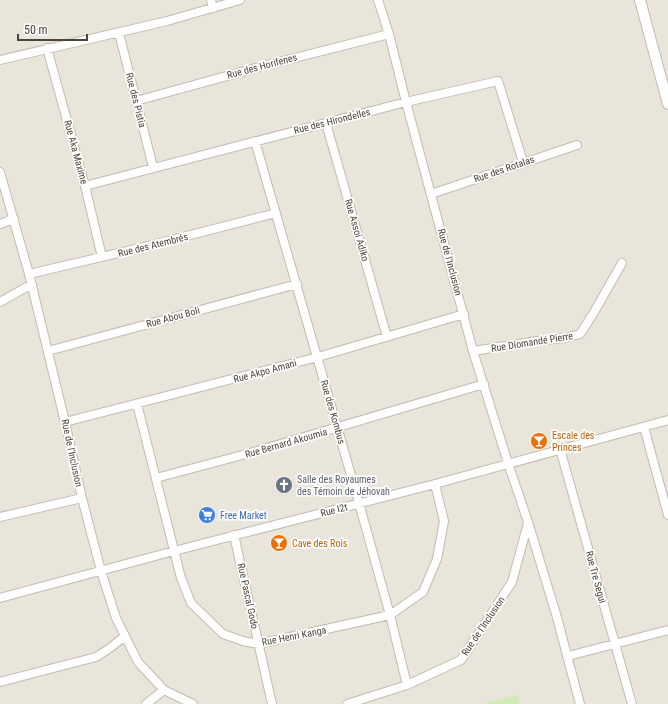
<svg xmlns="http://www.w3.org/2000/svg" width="668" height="704" font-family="'Roboto Condensed',sans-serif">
  <rect width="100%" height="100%" fill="#f6f3ec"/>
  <!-- residential -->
  <path fill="#eae5da" d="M0,0H668V704H0Z"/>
  <!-- grass -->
  <path fill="#d2eab5" d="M518,695L520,704H482Z"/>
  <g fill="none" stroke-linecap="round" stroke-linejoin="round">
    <!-- minor casing -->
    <g stroke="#c2bbae" stroke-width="10">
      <path id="minor" d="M211,0L213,8
        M378,0L389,34L406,102L473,351L508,463L528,522L556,614L580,704
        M119,33L153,167
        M47,48L85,186L102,257
        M0,60L167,21L240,0
        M136,101L267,65L389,34
        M326,123L387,337
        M255,141L359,503L390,615L407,685
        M0,172L29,274L65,422L82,498L101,571L116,618L138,662L164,690L193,704
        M85,186L406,102L498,81L523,162
        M431,194L577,145
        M0,224L14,219
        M29,274L144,247L276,213
        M0,302L32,284
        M48,351L297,284
        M473,351L537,341L565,338L580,334L593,314L622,263
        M137,404L181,578L191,603L223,634L243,641L258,644L390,615L423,592L437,559L444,521L435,484
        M65,422L318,357L464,314
        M644,427L668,515
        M560,449L632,704
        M156,478L250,453L484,384
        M0,517L82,498
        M234,535L272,704
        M0,598L174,551L435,484L668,420
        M568,656L668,630
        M0,682L96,657L110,648L125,636
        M146,704L164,690
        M347,704L407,685L461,660L512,582L528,523"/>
    </g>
    <!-- tertiary casing -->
    <g stroke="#c2bbae" stroke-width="12">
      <path id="tertiary" d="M640,0L668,104"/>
    </g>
    <!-- minor -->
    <use href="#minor" stroke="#fff" stroke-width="8"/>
    <!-- tertiary -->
    <use href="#tertiary" stroke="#fff" stroke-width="10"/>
  </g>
  <!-- icons -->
  <defs>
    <g id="bar-disc" transform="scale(0.9)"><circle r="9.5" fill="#e8710a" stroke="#fff"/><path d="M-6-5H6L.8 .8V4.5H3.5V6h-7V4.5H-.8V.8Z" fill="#fff"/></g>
    <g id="church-disc" transform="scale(0.9)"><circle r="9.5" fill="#6b7280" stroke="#fff"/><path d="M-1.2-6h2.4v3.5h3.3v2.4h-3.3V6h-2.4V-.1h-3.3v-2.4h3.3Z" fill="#fff"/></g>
    <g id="supermarket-disc" transform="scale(0.9)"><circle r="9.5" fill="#3f7fe0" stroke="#fff"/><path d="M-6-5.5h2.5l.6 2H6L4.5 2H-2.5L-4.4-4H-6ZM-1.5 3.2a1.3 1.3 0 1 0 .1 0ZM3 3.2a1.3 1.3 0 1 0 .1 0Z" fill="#fff"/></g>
  </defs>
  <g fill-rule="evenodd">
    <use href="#bar-disc" x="539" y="441"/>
    <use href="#church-disc" x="284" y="485"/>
    <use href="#supermarket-disc" x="207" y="515"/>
    <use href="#bar-disc" x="279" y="543"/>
  </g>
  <g text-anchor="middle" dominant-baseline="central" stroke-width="3.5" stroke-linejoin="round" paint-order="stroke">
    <!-- street labels -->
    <g font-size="10" fill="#4b4439" stroke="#fff">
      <text transform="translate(262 66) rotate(-15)">Rue des Horifenes</text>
      <text transform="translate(136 100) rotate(76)">Rue des Pistia</text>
      <text transform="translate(332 121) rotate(-14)">Rue des Hirondelles</text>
      <text transform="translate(76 152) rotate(75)">Rue Aka Maxime</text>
      <text transform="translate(504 169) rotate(-19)">Rue des Rotalas</text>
      <text transform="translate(357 230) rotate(74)">Rue Assoi Adiko</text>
      <text transform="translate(153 245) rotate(-14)">Rue des Atembrés</text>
      <text transform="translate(450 262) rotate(75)">Rue de l'Inclusion</text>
      <text transform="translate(173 317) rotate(-15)">Rue Abou Boli</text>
      <text transform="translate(532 342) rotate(-9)">Rue Diomandé Pierre</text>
      <text transform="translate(265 371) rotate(-15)">Rue Akpo Amani</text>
      <text transform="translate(333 412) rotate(74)">Rue des Kombus</text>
      <text transform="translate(286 443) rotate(-16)">Rue Bernard Akoumia</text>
      <text transform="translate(72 453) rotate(78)">Rue de l'Inclusion</text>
      <text transform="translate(334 510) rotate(-14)">Rue I2t</text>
      <text transform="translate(596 577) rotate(75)">Rue Tre Segui</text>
      <text transform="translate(248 596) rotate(78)">Rue Pascal Godo</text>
      <text transform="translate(483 626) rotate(-56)">Rue de l'Inclusion</text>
      <text transform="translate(294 636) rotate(-11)">Rue Henri Kanga</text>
    </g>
    <!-- food labels -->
    <g font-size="10" fill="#c56008" stroke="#fff" text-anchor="start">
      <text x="552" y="435">Escale des<tspan x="552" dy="12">Princes</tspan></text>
      <text x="292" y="543">Cave des Rois</text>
    </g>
    <!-- worship labels -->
    <g font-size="10" fill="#5b616d" stroke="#fff" text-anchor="start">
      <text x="297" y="479">Salle des Royaumes<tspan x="297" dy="12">des Témoin de Jéhovah</tspan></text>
    </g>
    <!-- shop labels -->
    <g font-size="10" fill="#366cbe" stroke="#fff" text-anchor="start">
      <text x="220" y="515">Free Market</text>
    </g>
  </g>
  <!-- scale -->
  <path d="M18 34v6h69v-6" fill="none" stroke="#4b4439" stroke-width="2"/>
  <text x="24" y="34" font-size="12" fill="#4b4439" stroke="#ffffff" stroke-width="3" paint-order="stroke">50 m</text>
</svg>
